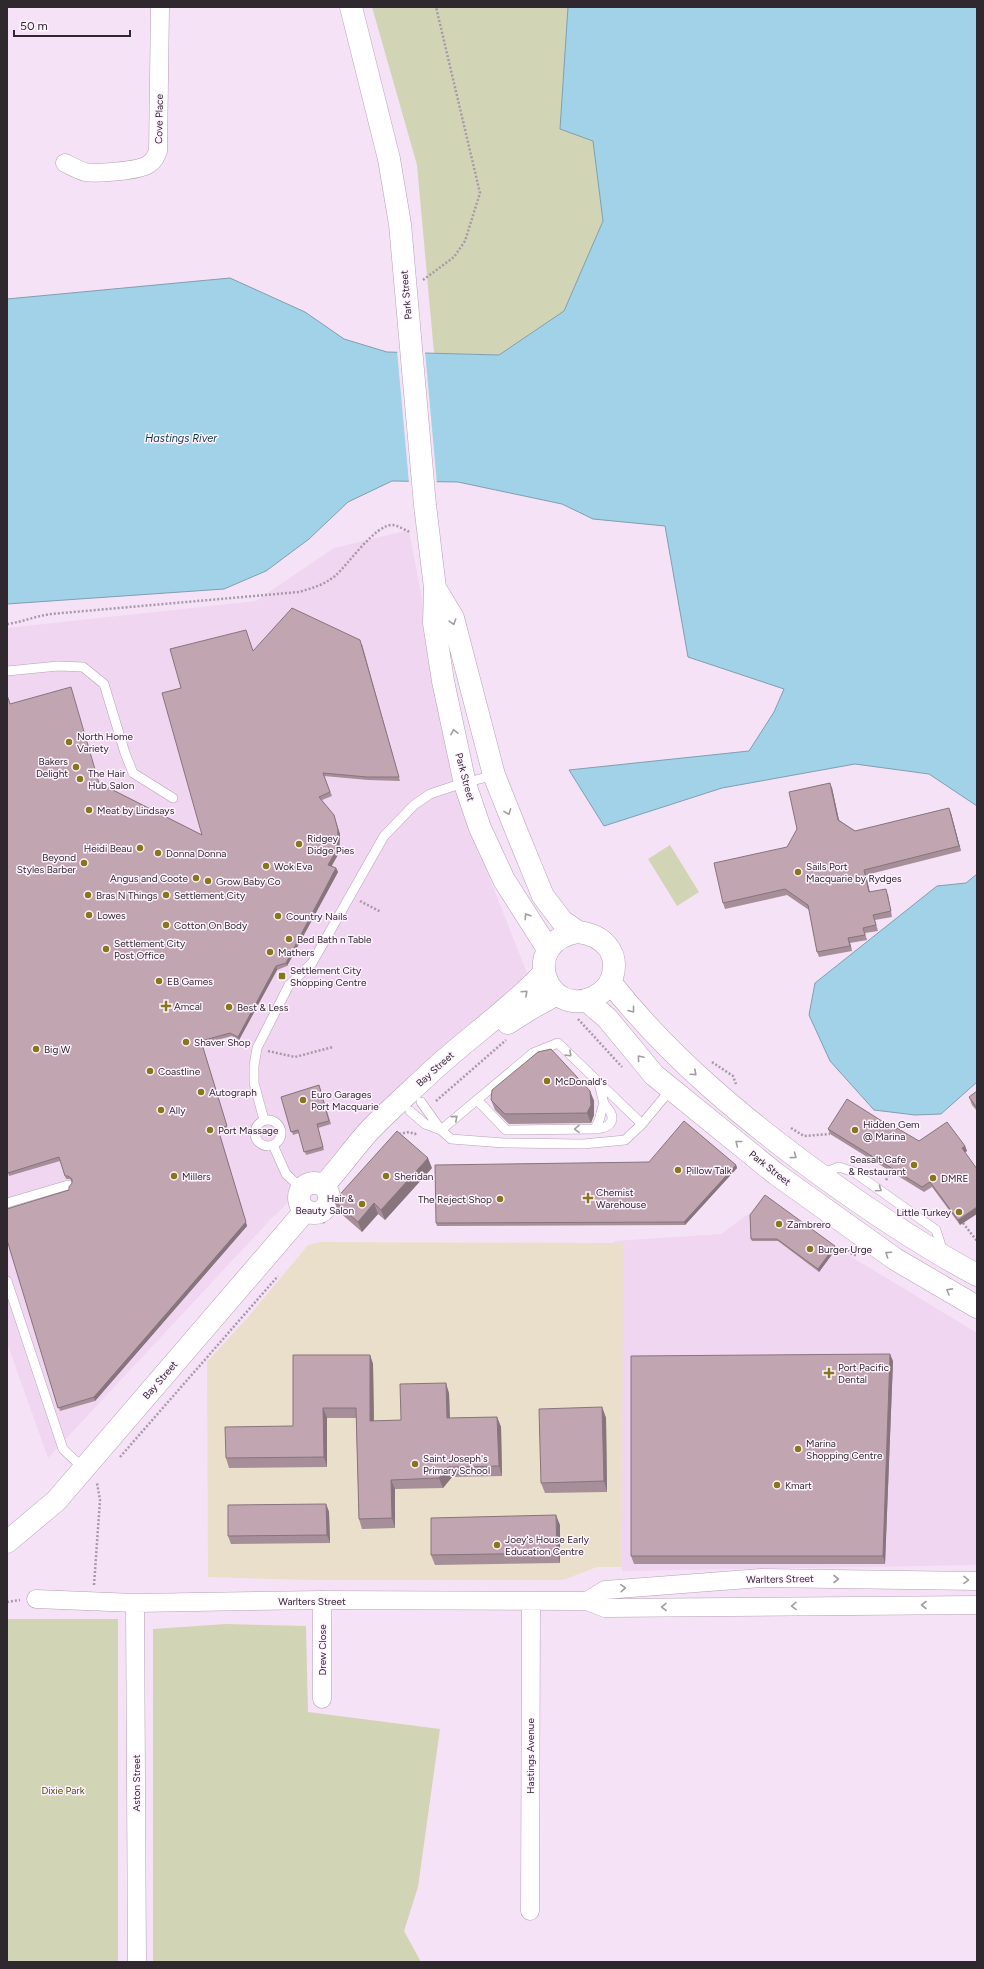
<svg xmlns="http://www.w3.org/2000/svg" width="984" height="1969" font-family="Figtree,sans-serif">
  <rect width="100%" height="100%" fill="#f6e2f6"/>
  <!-- built -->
  <path fill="#f0d6f0" d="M409,530L461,806L527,973L271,1219L48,1458L7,1343V628L256,601L334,548Z
    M764,1195L842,1251L977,1333V1565L622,1571L614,1241L721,1234L751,1212Z"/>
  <!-- education -->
  <path fill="#eadfca" d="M321,1242L623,1243L622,1567H597L563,1580H308L208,1577L207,1362L248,1317L308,1245Z"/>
  <!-- green -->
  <path fill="#d1d5b6" d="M372,7H568L560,129L593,141L603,221L564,311L499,355L434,353L417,165Z
    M670,845L699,892L677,906L648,859Z
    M7,1619H118V1962H7Z
    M226,1624L306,1626L308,1712L440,1729L418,1887L404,1931L421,1962H153V1629Z"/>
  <!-- water -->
  <path fill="#a1d2e7" stroke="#7f9fb0" d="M568,7H977V806L929,774L855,764L722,788L604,826L569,770L749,751L774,712L784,689L688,657L665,526L593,519L562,504L458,482L392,481L348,502L309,539L266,571L224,589L7,604V299L230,278L305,312L344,339L387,352L499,355L564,311L603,221L593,141L560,129Z
    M977,874V1082L941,1114L915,1115L874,1110L830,1061L809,1015L815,983L937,886L966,883Z"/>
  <!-- pier -->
  <path fill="#f6e2f6" d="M397,350L425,351L437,484L409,483Z"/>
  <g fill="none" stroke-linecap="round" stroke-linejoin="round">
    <!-- service casing -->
    <g stroke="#b4a1b4" stroke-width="10">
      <path id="service" d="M7,671L58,666L83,667L104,684L125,753L133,773L173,798
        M477,1100L506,1130L594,1129C602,1120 599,1114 604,1104L599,1083
        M421,1102L441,1130L533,1053L558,1043L642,1124
        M410,1111L425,1124L441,1130L451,1139L504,1143L583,1144L625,1140L642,1124L671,1089
        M255 1133a13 13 0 1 1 26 0a13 13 0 1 1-26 0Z
        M264,1120L254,1083V1066L257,1048L289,985L312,963L384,836L414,805L430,794L454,786L494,775
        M594,1129C613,1128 618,1118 604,1104
        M273,1145L286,1174L302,1189
        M821,1174L839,1167L854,1172L936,1230L943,1252
        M7,1203L68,1185
        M7,1281L63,1449L83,1468"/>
    </g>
    <!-- minor casing -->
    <g stroke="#b4a1b4" stroke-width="19">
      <path id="minor" d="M65,163C71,166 78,170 85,172C96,174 140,171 149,164C154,161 156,156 158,151L160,7
        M36,1599L135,1603L322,1600L587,1601L605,1608L977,1605
        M322,1600V1699
        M587,1601L605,1590L761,1578L977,1581
        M135,1603L137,1962
        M530,1911L531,1602"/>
    </g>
    <!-- tertiary casing -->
    <g stroke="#b4a1b4" stroke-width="23">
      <path id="tertiary" d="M351,7L389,159L400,224L425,505L435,588L434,623L443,681L465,784L480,828L504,880L548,949
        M435,588L453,618L494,775L518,835L543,896L562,921L578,932
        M578,932C603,935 620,952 612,978C609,987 602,993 594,997C546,1020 518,942 578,932Z
        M610,982C670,1058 744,1119 822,1176C872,1212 922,1246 977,1275
        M586,1000L607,1018L654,1075L776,1174L895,1259L977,1307
        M508,1023L530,1009L557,994
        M299 1198a15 15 0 1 1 30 0a15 15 0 1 1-30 0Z
        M323,1186C339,1169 352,1150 368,1132C388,1111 411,1091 432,1071C469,1037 510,1009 544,973
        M7,1542L56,1501L306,1210"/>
    </g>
    <!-- path -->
    <path stroke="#a899a8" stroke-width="2.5" stroke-dasharray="2 2" stroke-linecap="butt" d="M423,280L454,257L465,241L480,193L436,7
      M7,624C22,622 36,616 51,614L299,592C312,588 324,585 335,576C348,565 375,524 393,525C399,526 405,530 410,532
      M360,901L381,912
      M578,1019L622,1067
      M268,1051L295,1057L333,1047
      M712,1062L733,1076L736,1084
      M436,1101L506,1040
      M791,1128L804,1136L830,1134
      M399,1134L409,1132L415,1134L416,1133
      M886,1180L893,1169
      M323,1223L338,1205
      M963,1223L977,1241
      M848,1250L853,1255H857
      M120,1457L278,1276
      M94,1585L100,1500L97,1483
      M7,1602L20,1600"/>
    <!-- service -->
    <use href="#service" stroke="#fff" stroke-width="9"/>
    <!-- minor -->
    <use href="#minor" stroke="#fff" stroke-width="18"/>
    <!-- tertiary -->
    <use href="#tertiary" stroke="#fff" stroke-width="22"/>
  </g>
  <!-- wall -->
  <path fill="#a68f98" d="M362,644L400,781L368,780L324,776L332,796L322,800L340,834L339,853L331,866L336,868L338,872L287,966L277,970L239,1040L232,1036L202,1044L228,1130L219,1133L247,1226L95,1401L60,1411L7,1240L69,1190L72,1183V1182L70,1179H66L60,1161L9,1176L7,1169L10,704L99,783L202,835L181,688L253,651Z
    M832,788L839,820L855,831L951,813L961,851L866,875L869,892L888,894L892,917L875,920L878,931L865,933L867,940L850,943L852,951L819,957L817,952L809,910L787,895L725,909L723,903L787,847Z
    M319,1085L331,1124L318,1128L324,1150L306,1155L299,1133L293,1135L281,1097Z
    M590,1091L594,1101V1115L591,1123L509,1124L495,1110L491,1100Z
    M977,1091V1111L972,1105L969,1097Z
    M828,1129L896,1130L919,1141L965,1146L967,1151L965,1152L960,1225L932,1187L924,1192L830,1134Z
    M736,1165L737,1168L685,1225L437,1226L436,1223Z
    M432,1168L385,1220L378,1214L362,1232L338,1211L334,1201Z
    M750,1215L835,1246L836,1249L819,1272L778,1241H752L751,1239Z
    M370,1355L373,1364L374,1421L401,1420L449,1393L450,1418L497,1417L501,1427L502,1476L452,1477L443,1488L395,1489V1528L362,1529L359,1519L356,1418H327V1467L229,1468L226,1458L293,1426Z
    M893,1361L885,1564H634L631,1556Z
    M602,1407L606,1418L607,1492L545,1493L541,1483Z
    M326,1504L329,1512L330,1543L231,1544L228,1536Z
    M560,1525V1563L435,1565L431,1555Z"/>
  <!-- shaded-wall -->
  <path fill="#87747c" d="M830,783L832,788L840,825L838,820Z
    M949,808L951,813L961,851L959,846Z
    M334,815L340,834L339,853L330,869L328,865Z
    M336,868L338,872L287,966L286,963Z
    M864,870L866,875L871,897L869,892Z
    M848,938L850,943L852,951L850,946Z
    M276,966L277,970L239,1040L238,1037Z
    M590,1091L594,1101V1115L591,1123L587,1113Z
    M218,1129L247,1226L95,1401L94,1397Z
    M965,1146L967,1151L964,1153L962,1148Z
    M428,1158L432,1168L385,1220L381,1210Z
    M736,1165L737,1168L685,1225L684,1222Z
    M374,1203L378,1214L362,1232L358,1222Z
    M977,1207V1214L960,1225L958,1220Z
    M835,1246L836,1249L819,1272L818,1269Z
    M890,1354L893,1361L885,1564L883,1556Z
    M370,1355L373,1364L374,1431L370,1421Z
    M446,1383L449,1393L450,1428L447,1418Z
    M602,1407L606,1418L607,1492L604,1481Z
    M323,1408L327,1418V1467L324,1457Z
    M497,1417L501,1427L502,1476L499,1466Z
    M448,1467L452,1477L443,1488L439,1478Z
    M391,1480L395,1489V1528L392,1518Z
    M326,1504L329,1512L330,1543L327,1535Z
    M556,1515L560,1525V1563L557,1553Z"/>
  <!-- building -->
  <path fill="#c1a6b1" stroke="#87747c" d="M292,608L360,640L399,777H367L323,773L330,792L319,797L334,815L338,830L337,849L328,865L336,868L286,963L276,966L238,1037L230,1033L201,1041L227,1126L218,1129L246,1222L94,1397L58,1408L7,1240V1209L69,1190V1187L72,1183V1179L68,1176H65L59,1157L8,1173L7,1169V695L10,704L71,687L99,783L202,835L162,693L181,688L170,649L246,630L253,651Z
    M830,783L838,820L855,831L949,808L959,846L864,870L869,892L886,889L891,911L873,915L876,925L863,928L865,935L848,938L850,946L817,952L808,905L785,889L723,903L714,863L787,847L797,829L789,792Z
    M551,1049L590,1091L591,1105L587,1113L505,1114L491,1100L492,1090L538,1052Z
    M319,1085L329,1121L317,1124L323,1147L304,1152L298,1130L291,1132L281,1097Z
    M977,1091V1108L969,1097Z
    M847,1099L896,1130L897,1128L919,1141L947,1122L965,1146L962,1148L977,1169V1207L958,1220L930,1182L922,1187L828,1129Z
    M684,1121L736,1165L684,1222L436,1223L435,1165L649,1162Z
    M397,1131L428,1158L381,1210L374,1203L358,1222L334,1201Z
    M765,1195L835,1246L818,1269L777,1239H751L750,1215Z
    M890,1354L883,1556H631V1356Z
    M293,1355H370V1421L401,1420L400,1384L446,1383L447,1418L497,1417L499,1466L448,1467L439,1478L391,1480L392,1518L359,1519L356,1408H323L324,1457L226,1458L225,1427L293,1426Z
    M602,1407L604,1481L541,1483L539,1409Z
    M326,1504L327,1535L228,1536V1505Z
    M556,1515L557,1553L431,1555V1518Z"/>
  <!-- one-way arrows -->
  <defs><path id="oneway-chevron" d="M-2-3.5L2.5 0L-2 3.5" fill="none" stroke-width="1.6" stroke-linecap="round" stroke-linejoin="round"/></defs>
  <g stroke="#a19ea1">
    <use href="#oneway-chevron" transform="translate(453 622) rotate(73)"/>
    <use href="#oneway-chevron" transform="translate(454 732) rotate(-102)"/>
    <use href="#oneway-chevron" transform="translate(508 812) rotate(69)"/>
    <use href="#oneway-chevron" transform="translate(527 916) rotate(-123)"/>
    <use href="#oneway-chevron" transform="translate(525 993) rotate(-43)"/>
    <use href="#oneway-chevron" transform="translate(632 1010) rotate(52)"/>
    <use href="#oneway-chevron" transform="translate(569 1054) rotate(44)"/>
    <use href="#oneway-chevron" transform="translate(640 1058) rotate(-130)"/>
    <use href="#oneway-chevron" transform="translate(694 1073) rotate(42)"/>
    <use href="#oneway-chevron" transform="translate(455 1118) rotate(-40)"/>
    <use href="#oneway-chevron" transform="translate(577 1129) rotate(179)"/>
    <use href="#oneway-chevron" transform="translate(738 1143) rotate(-141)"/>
    <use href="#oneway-chevron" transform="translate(794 1156) rotate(36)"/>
    <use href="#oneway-chevron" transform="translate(879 1189) rotate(35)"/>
    <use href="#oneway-chevron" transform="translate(888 1254) rotate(-146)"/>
    <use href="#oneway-chevron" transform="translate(949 1291) rotate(-151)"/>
    <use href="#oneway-chevron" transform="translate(836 1579)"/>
    <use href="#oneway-chevron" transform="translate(966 1580) rotate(1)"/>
    <use href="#oneway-chevron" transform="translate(623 1588) rotate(-4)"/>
    <use href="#oneway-chevron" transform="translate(924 1605) rotate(180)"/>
    <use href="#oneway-chevron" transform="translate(794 1606) rotate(179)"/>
    <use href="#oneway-chevron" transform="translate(664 1607) rotate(179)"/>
  </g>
  <!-- markers -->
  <g fill="#87761a" stroke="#fff3ff" stroke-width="1.5">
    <circle cx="69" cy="742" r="4"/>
    <circle cx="76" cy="767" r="4"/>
    <circle cx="80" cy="779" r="4"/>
    <circle cx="89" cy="810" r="4"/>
    <circle cx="299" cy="844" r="4"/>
    <circle cx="140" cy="848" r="4"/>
    <circle cx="158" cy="853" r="4"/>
    <circle cx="84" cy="863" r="4"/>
    <circle cx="266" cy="866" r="4"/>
    <circle cx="798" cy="872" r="4"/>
    <circle cx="196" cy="878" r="4"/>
    <circle cx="208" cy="881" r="4"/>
    <circle cx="88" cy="895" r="4"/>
    <circle cx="166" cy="895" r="4"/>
    <circle cx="89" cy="915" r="4"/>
    <circle cx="278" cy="916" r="4"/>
    <circle cx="166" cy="925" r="4"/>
    <circle cx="289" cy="939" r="4"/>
    <circle cx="106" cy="949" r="4"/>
    <circle cx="270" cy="952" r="4"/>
    <rect x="278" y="972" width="8" height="8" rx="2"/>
    <circle cx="159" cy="981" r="4"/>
    <path d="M164 1000h4v4h4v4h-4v4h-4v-4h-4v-4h4z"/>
    <circle cx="229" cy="1007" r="4"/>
    <circle cx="186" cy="1042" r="4"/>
    <circle cx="36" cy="1049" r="4"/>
    <circle cx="150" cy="1071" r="4"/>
    <circle cx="547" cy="1081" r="4"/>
    <circle cx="201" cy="1092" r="4"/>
    <circle cx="303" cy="1100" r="4"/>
    <circle cx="161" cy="1110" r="4"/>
    <circle cx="210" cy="1130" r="4"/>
    <circle cx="855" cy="1130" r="4"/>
    <circle cx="914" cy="1165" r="4"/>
    <circle cx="678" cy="1170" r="4"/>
    <circle cx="174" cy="1176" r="4"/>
    <circle cx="386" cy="1176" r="4"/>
    <circle cx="933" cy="1178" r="4"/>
    <path d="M586 1192h4v4h4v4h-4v4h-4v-4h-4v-4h4z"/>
    <circle cx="500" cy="1199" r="4"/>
    <circle cx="362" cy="1204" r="4"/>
    <circle cx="959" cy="1212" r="4"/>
    <circle cx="779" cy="1224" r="4"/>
    <circle cx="810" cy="1249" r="4"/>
    <path d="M827 1367h4v4h4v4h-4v4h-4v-4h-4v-4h4z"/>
    <circle cx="798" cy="1449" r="4"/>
    <circle cx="415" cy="1464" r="4"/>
    <circle cx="777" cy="1485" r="4"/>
    <circle cx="497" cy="1545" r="4"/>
  </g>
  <g text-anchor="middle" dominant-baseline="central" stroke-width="3" stroke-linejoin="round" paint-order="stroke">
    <!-- street labels -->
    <g font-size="10" fill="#2f282f" stroke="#fff3ff">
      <text transform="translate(159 119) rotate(-89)">Cove Place</text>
      <text transform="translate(406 295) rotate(-95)">Park Street</text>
      <text transform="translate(465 777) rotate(75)">Park Street</text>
      <text transform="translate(435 1069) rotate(-42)">Bay Street</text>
      <text transform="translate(770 1168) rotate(38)">Park Street</text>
      <text transform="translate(160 1380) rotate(-49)">Bay Street</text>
      <text transform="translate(780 1579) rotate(-1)">Warlters Street</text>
      <text x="312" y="1601">Warlters Street</text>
      <text transform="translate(322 1650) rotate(-90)">Drew Close</text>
      <text transform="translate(530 1756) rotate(-90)">Hastings Avenue</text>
      <text transform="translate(136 1783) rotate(-90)">Aston Street</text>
    </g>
    <!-- poi labels -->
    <g font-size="10" fill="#2f282f" stroke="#fff3ff" text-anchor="start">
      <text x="77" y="736">North Home<tspan x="77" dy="12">Variety</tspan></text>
      <text x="68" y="761" text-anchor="end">Bakers<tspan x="68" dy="12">Delight</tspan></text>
      <text x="88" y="773">The Hair<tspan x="88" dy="12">Hub Salon</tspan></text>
      <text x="97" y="810">Meat by Lindsays</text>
      <text x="307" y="838">Ridgey<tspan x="307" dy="12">Didge Pies</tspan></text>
      <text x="132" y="848" text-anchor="end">Heidi Beau</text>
      <text x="166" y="853">Donna Donna</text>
      <text x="76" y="857" text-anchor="end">Beyond<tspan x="76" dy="12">Styles Barber</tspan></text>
      <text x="274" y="866">Wok Eva</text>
      <text x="806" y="866">Sails Port<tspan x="806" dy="12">Macquarie by Rydges</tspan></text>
      <text x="188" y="878" text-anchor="end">Angus and Coote</text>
      <text x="216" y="881">Grow Baby Co</text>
      <text x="96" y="895">Bras N Things</text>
      <text x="174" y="895">Settlement City</text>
      <text x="97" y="915">Lowes</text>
      <text x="286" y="916">Country Nails</text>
      <text x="174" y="925">Cotton On Body</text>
      <text x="297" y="939">Bed Bath n Table</text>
      <text x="114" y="943">Settlement City<tspan x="114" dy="12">Post Office</tspan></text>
      <text x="278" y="952">Mathers</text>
      <text x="290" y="970">Settlement City<tspan x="290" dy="12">Shopping Centre</tspan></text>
      <text x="167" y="981">EB Games</text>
      <text x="174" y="1006">Amcal</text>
      <text x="237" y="1007">Best &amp; Less</text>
      <text x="194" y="1042">Shaver Shop</text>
      <text x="44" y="1049">Big W</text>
      <text x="158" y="1071">Coastline</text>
      <text x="555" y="1081">McDonald's</text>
      <text x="209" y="1092">Autograph</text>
      <text x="311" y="1094">Euro Garages<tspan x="311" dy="12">Port Macquarie</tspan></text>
      <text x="169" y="1110">Ally</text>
      <text x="863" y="1124">Hidden Gem<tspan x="863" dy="12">@ Marina</tspan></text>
      <text x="218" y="1130">Port Massage</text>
      <text x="906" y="1159" text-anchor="end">Seasalt Cafe<tspan x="906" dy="12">&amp; Restaurant</tspan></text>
      <text x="686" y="1170">Pillow Talk</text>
      <text x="182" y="1176">Millers</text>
      <text x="394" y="1176">Sheridan</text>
      <text x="941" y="1178">DMRE</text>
      <text x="596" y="1192">Chemist<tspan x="596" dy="12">Warehouse</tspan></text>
      <text x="354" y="1198" text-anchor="end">Hair &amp;<tspan x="354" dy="12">Beauty Salon</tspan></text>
      <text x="492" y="1199" text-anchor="end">The Reject Shop</text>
      <text x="951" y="1212" text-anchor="end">Little Turkey</text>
      <text x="787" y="1224">Zambrero</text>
      <text x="818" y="1249">Burger Urge</text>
      <text x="838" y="1367">Port Pacific<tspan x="838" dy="12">Dental</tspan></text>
      <text x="806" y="1443">Marina<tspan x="806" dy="12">Shopping Centre</tspan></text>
      <text x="423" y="1458">Saint Joseph's<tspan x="423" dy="12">Primary School</tspan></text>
      <text x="785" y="1485">Kmart</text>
      <text x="505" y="1539">Joey's House Early<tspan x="505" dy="12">Education Centre</tspan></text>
    </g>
    <!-- park labels -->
    <g font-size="10" fill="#4d5209" stroke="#fff3ff">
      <text x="63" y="1790">Dixie Park</text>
    </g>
    <!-- water labels -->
    <g font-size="11" font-style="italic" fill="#0c3747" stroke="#fff3ff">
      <text x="181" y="438">Hastings River</text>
    </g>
  </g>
  <!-- border -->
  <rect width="984" height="1969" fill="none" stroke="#2f282f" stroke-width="16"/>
  <!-- scale -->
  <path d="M14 30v6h116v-6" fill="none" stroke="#2f282f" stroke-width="2"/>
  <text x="20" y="30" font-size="12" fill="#2f282f" stroke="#fff3ff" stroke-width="3" paint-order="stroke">50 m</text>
</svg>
